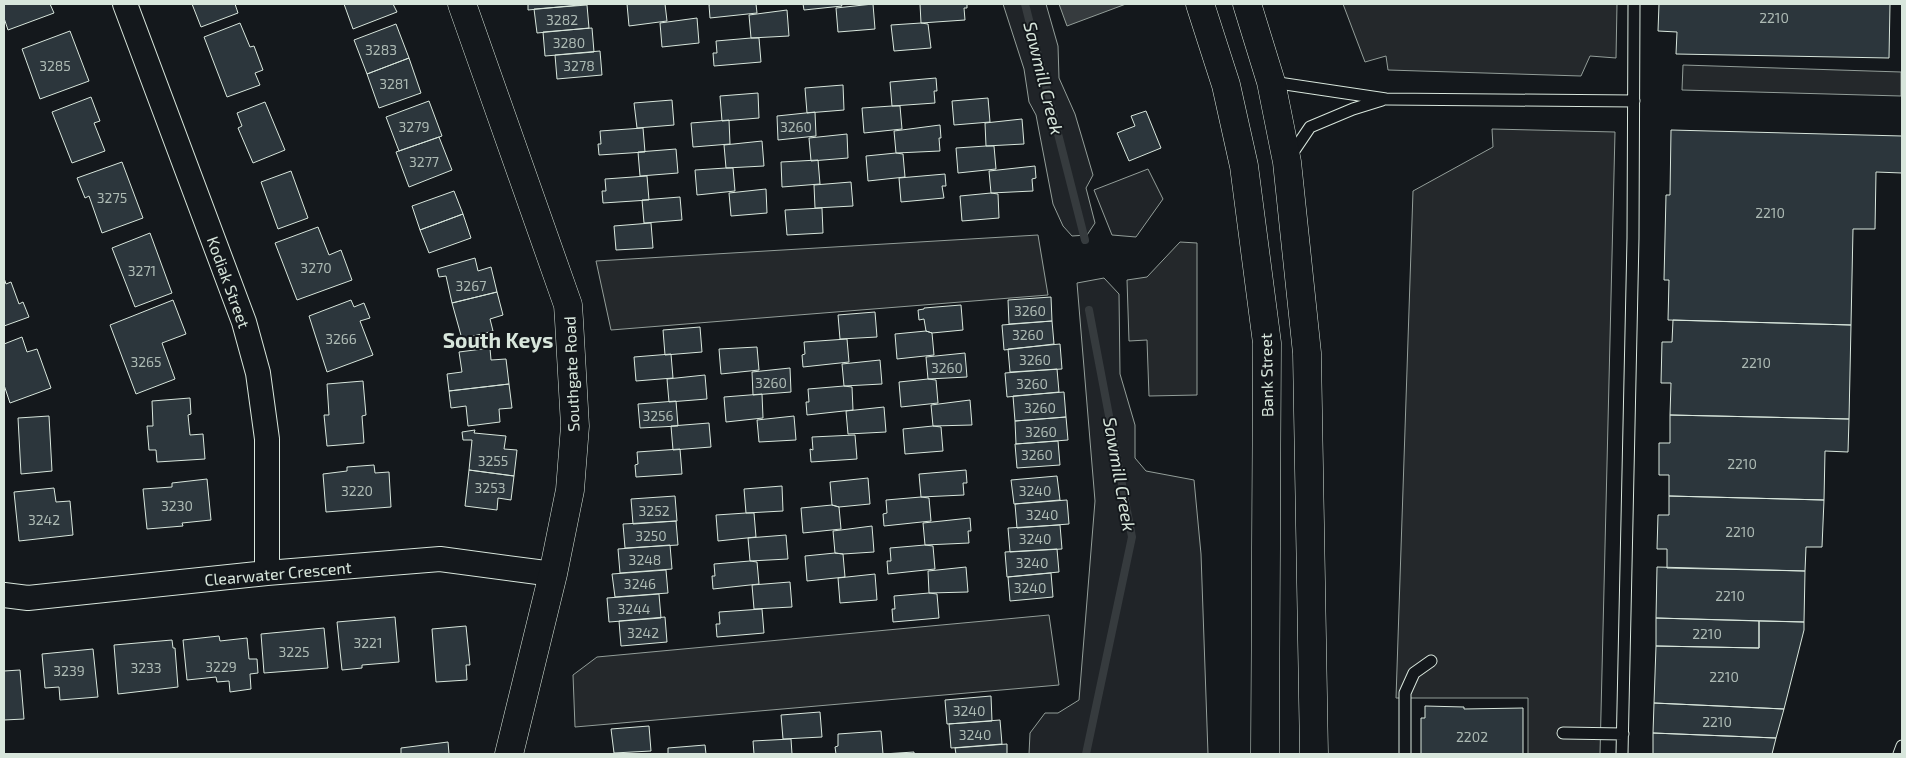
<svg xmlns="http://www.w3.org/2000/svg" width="1906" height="758" font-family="'Exo 2',sans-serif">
  <rect width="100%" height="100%" fill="#14181c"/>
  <!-- green -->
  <path fill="#202428" stroke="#939e99" d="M1003,4H1046L1058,46L1059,78L1075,114L1093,175L1086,188L1095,223L1087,235L1072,236L1063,226L1053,204L1036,115L1029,102L1024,69Z
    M1148,169L1163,199L1136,237L1112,235L1094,190Z
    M1104,278L1119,294L1120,374L1135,425V458L1146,471L1194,480L1201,554L1208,754H1029L1030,733L1045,713H1058L1079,700L1095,501L1077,283Z"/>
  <!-- parking -->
  <path fill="#24282b" stroke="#939e99" d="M1343,4H1617L1616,58L1590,56L1581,76L1388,70L1386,56L1365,62Z
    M1683,65L1901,72V96L1682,90Z
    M1492,129L1615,132L1600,754H1528V698H1396L1413,191L1493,147Z
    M1038,235L1048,295L611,330L596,261Z
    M1180,242L1197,243V395L1149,396L1147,340L1129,341L1127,280L1147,277Z
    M1049,615L1059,685L575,727L573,675L597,657Z"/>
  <!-- water -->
  <path fill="#363b3e" stroke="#939e99" d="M1059,4H1126L1067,26Z"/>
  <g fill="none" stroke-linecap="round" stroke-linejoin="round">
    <!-- stream -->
    <path stroke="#363b3e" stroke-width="8" d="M1025,4L1085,240
      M1086,754L1132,537L1089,310"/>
  </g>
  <!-- building -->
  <path fill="#2c363c" stroke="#d8e6dc" d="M4,4H50L54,13L8,30L4,18Z
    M192,4H235L238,13L201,27Z
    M344,4H393L397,12L353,29Z
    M528,4H579V5L528,10Z
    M627,4H665L667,21L629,26Z
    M712,4H756L757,13L710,18L709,5Z
    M803,4H841L842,6L804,10Z
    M873,4L875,29L838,32L836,8Z
    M920,4H967V8H964L965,20L921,23Z
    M1659,4H1890L1889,58L1676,54L1677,32L1658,31Z
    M587,5L589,28L537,33L534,9Z
    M787,10L789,36L751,38L749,15Z
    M697,18L699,43L662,47L660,23Z
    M240,23L250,47L254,46L263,70L255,73L260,85L227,97L204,37Z
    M921,23L928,24L931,48L894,51L891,25Z
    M396,24L409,58L367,74L354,40Z
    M592,28L594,52L545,56L543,32Z
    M70,31L89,81L40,99L22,49Z
    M751,38H759L761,62L714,66L713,53H717L716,41Z
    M600,51L602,75L557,79L555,55Z
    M409,58L421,93L379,108L367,74Z
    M936,78L937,91H934L935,103L892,106L890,82Z
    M843,85L844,110L807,113L805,88Z
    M758,93L759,118L722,121L720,96Z
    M91,97L100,121L94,123L105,151L72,163L52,112Z
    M988,98L990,122L954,125L952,101Z
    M672,100L674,125L637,128L634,103Z
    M429,101L442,136L399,151L386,117Z
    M265,102L285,150L253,163L238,128L242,126L237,113Z
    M892,106H900L902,129L864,133L862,108Z
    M1146,111L1161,148L1129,161L1117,133L1135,126L1131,116Z
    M815,112L816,136L778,140L777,116Z
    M1022,119L1024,144L986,146L985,123Z
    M729,120L730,144L693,147L691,123Z
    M940,125L941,138H939L940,151L896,153L894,131Z
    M643,128L645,152L599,155L598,144H601L600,131Z
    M1671,130L1902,136V173L1876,172L1875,229H1853L1851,325L1668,320L1669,280H1664L1666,195H1670Z
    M847,134L848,158L811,161L809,138Z
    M439,137L452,170L409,187L396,152Z
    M762,141L764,166L726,168L724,145Z
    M986,146H994L996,169L958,173L956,148Z
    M676,149L678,173L640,176L638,152Z
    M896,153L903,154L905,177L868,181L866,156Z
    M818,160L820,184L782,187L781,162Z
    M122,162L143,218L102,233L89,196L85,198L77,178Z
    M1035,166L1036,178L1032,179L1033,191L991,193L989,171Z
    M726,168H733L735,191L697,195L695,170Z
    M291,171L308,218L278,229L261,182Z
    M945,174L946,186H942L944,198L901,202L899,178Z
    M647,176L649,200L603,203L602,191H606L605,179Z
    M851,182L853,206L815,208L814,185Z
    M766,189L767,213L731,216L729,193Z
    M454,191L463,214L420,230L412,206Z
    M991,193L998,194L999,218L962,221L960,196Z
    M680,197L682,220L644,223L642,200Z
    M822,208L823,233L787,235L785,210Z
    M463,214L471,238L429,253L420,230Z
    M651,223L653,248L616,250L614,226Z
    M318,227L329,255L341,250L352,280L297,300L275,243Z
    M150,233L172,293L135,307L112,248Z
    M475,258L478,271L491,267L497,292L452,303L446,276L439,277L437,269Z
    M4,278L6,284L11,282L19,304L23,302L29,317L4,326Z
    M497,292L503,315L490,319L493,331L462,339L452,303Z
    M1051,297L1052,321L1009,324L1008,300Z
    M173,300L186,334L162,343L175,379L136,394L110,325Z
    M351,300L354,307L364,303L370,318L360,321L373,355L327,372L309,316Z
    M961,305L963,330L932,333L926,331L924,319L919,320L918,310L924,309V308Z
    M875,312L877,337L840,339L838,315Z
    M1673,320L1851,325L1849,419L1670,415L1671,383H1661L1662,342H1672Z
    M1052,321L1054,344L1004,350L1002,325Z
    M700,327L702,352L665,355L663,330Z
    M926,331L932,333L934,355L897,359L895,334Z
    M22,337L27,352L37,349L51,388L10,403L4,385V344Z
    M847,339L849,362L803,367L802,355L805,354L804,342Z
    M1060,344L1062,369L1010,372L1008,349Z
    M757,347L759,370L721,374L719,349Z
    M490,348L491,360L506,359L509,384L449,391L447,374L462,372L459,352Z
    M965,353L967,377L928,379L926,357Z
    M671,354L673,378L636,381L634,357Z
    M880,360L882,384L844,386L842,364Z
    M790,368L791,392L753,395L752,372Z
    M1057,369L1059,392L1007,397L1005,373Z
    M705,375L707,399L669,402L667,379Z
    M928,379L936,380L938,403L901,407L899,382Z
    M363,381L366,415L362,416L364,443L327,446L324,415H329L327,384Z
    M509,384L512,408L499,409L500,422L468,426L466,406L451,408L449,391Z
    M844,386L852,387L853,410L807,415L806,402H809L808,389Z
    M1064,392L1066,417L1015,421L1013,396Z
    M762,394L763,418L726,422L724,397Z
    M190,398L191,414L188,415L190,435L203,434L205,459L157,462L156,450H149L147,426H153L152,401Z
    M970,400L972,425L933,426L931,405Z
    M676,401L678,426L640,428L638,404Z
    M884,407L886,432L848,434L846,411Z
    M1670,415L1849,419L1848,452L1825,451L1824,500L1669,496V475H1659V443H1670Z
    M49,416L52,471L21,474L18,418Z
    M794,416L796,440L759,442L757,420Z
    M1066,417L1068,440L1016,444L1015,421Z
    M709,423L711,447L673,450L671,426Z
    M933,426L941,427L943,451L905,454L903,429Z
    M475,430L474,433L506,436L504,449L517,450L514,476L469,470L472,440H463L462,432Z
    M855,435L857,459L811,462L810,449L813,450L812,437Z
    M1058,441L1060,465L1017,468L1015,444Z
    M680,449L682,474L636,477L635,465L638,464L637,452Z
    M374,465L375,473L389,472L391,507L326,512L323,474L347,471V467Z
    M469,470L514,476L511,500L498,498L497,510L465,506Z
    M966,470L967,483H963L964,495L921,497L919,474Z
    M1057,476L1060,500L1014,504L1011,480Z
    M868,478L870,504L839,507L832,505L830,482Z
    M207,479L211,520L182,523L183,526L147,529L143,489L172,487V483Z
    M782,486L783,511L746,513L744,489Z
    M54,488L56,502L70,501L73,535L19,541L14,492Z
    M675,496L677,521L633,524L631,499Z
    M1669,496L1824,500L1822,547H1806L1805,571L1667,568V549H1657L1658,515H1669Z
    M921,497L929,498L931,521L884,526L883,514L887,513L886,500Z
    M1067,500L1069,524L1017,528L1015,504Z
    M832,505L839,507L841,529L803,533L801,508Z
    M746,513H754L756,537L718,541L716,515Z
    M970,518L971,531H968L969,543L925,545L923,523Z
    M676,521L678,545L625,548L623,524Z
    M1060,525L1062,549L1010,552L1008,528Z
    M872,526L874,552L843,554L835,553L833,531Z
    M786,535L788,559L750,561L748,538Z
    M670,545L672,569L620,573L618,549Z
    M925,545L933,546L935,569L888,574L887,561H891L890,548Z
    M1057,549L1059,572L1007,577L1005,552Z
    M835,553L843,554L845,577L807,581L805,556Z
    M750,561L757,562L759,584L713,589L712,576H715L714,564Z
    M966,567L968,592L929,593L928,571Z
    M1657,567L1805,571L1804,622L1656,618Z
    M666,570L668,593L615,597L612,574Z
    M1051,573L1053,597L1010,601L1008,577Z
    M875,574L877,600L840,603L838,578Z
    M790,582L792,607L754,609L752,585Z
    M929,593L937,594L939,618L893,622L892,609H895L894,596Z
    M659,594L661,618L609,622L607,598Z
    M762,609L764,633L717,637L716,624H720L719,612Z
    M395,617L399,662L362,665V668L342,670L337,622Z
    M665,617L667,642L621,646L619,621Z
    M1656,618L1759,621V648L1656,646Z
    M1759,621L1804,622V630L1784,709L1654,703L1656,646L1759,648Z
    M466,626L470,665H466L467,680L436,682L432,629Z
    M324,628L328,668L264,673L261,634Z
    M219,636L220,641L247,638L249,659H257L258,673L250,674L251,689L230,692L229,681L217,682L216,677L187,680L183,640Z
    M172,640L173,648H175L178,687L118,694L114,645Z
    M93,649L98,697L60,700L59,687L45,688L42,654Z
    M20,670L24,719L4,720V671Z
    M991,696L992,721L947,724L945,700Z
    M1654,703L1784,709L1776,738L1653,733Z
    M1425,706L1464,707V709L1523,708V754H1421V718H1425Z
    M820,712L822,737L783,739L781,715Z
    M1000,720L1002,744L951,748L949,724Z
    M649,726L651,751L614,753L611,729Z
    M881,731L883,754H836L835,747L838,746V734Z
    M1653,733L1776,738L1772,754H1653Z
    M791,739L792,754H754L753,741Z
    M448,742L449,754H401V748Z
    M1007,744V754H956L955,748Z
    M705,745L706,754H668V748Z
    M914,752V754H882H883Z"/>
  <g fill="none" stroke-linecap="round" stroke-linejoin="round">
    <!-- service casing -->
    <g stroke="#d8e6dc" stroke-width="13">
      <path id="service" d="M1272,82L1386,99L1634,101
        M1289,158L1310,127L1353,109L1382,100
        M1563,733L1623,734
        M1405,754V693L1414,673L1431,661
        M1622,754L1633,238L1634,4
        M1899,754L1902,746"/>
    </g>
    <!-- minor casing -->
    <g stroke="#d8e6dc" stroke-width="26">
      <path id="minor" d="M125,4L244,322L258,373L267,439V573
        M4,595L28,598L267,573L440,559L553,574"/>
    </g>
    <!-- tertiary casing -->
    <g stroke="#d8e6dc" stroke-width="29">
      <path id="tertiary" d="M462,4L568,305L569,320L575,426L570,490L553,574L509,754"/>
    </g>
    <!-- primary casing -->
    <g stroke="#d8e6dc" stroke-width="29">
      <path id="primary" d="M1200,4L1226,85L1244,166L1267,343L1265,754
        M1247,4L1271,82L1287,162L1307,353L1314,754"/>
    </g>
    <!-- service -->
    <use href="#service" stroke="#14181c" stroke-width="11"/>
    <!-- minor -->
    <use href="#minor" stroke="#14181c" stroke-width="24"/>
    <!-- tertiary -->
    <use href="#tertiary" stroke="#14181c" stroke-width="28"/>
    <!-- primary -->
    <use href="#primary" stroke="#14181c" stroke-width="28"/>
  </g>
  <g text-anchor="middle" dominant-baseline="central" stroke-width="4" stroke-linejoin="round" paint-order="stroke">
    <!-- number labels -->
    <g font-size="14" fill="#adbab4">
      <text x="1774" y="17">2210</text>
      <text x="562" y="19">3282</text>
      <text x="569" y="42">3280</text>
      <text x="381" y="49">3283</text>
      <text x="55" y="65">3285</text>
      <text x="579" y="65">3278</text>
      <text x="394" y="83">3281</text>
      <text x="414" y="126">3279</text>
      <text x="796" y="126">3260</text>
      <text x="424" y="161">3277</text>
      <text x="112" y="197">3275</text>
      <text x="1770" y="212">2210</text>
      <text x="316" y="267">3270</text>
      <text x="142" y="270">3271</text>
      <text x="471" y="285">3267</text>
      <text x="1030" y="310">3260</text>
      <text x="1028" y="334">3260</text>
      <text x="341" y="338">3266</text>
      <text x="1035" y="359">3260</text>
      <text x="146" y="361">3265</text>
      <text x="1756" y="362">2210</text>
      <text x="947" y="367">3260</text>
      <text x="771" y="382">3260</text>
      <text x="1032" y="383">3260</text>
      <text x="1040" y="407">3260</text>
      <text x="658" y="415">3256</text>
      <text x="1041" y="431">3260</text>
      <text x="1037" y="454">3260</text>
      <text x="493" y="460">3255</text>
      <text x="1742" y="463">2210</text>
      <text x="490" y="487">3253</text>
      <text x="357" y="490">3220</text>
      <text x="1035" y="490">3240</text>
      <text x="177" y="505">3230</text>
      <text x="654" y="510">3252</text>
      <text x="1042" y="514">3240</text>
      <text x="44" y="519">3242</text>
      <text x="1740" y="531">2210</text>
      <text x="651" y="535">3250</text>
      <text x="1035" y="538">3240</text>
      <text x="645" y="559">3248</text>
      <text x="1032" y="562">3240</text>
      <text x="640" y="583">3246</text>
      <text x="1030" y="587">3240</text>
      <text x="1730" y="595">2210</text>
      <text x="634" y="608">3244</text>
      <text x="643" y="632">3242</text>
      <text x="1707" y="633">2210</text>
      <text x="368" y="642">3221</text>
      <text x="294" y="651">3225</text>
      <text x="221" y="666">3229</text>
      <text x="146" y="667">3233</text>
      <text x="69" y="670">3239</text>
      <text x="1724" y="676">2210</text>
      <text x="969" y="710">3240</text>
      <text x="1717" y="721">2210</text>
      <text x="975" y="734">3240</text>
      <text x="1472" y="736">2202</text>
    </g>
    <!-- street labels -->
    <g font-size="16" fill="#d8e6dc" stroke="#14181c">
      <text transform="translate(229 282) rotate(70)">Kodiak Street</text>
      <text transform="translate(571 374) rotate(-92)">Southgate Road</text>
      <text transform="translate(1266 375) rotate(-91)">Bank Street</text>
      <text transform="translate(278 573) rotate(-5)">Clearwater Crescent</text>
    </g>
    <!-- water labels -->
    <g font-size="18" font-style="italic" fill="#d8e6dc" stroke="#14181c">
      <text transform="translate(1044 78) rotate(76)">Sawmill Creek</text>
      <text transform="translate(1120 474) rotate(80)">Sawmill Creek</text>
    </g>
    <!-- district labels -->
    <g font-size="21" font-weight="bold" fill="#d8e6dc" stroke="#14181c">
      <text x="498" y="339">South Keys</text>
    </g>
  </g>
  <!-- border -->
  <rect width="1906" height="758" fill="none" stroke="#d8e6dc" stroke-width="10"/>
</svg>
